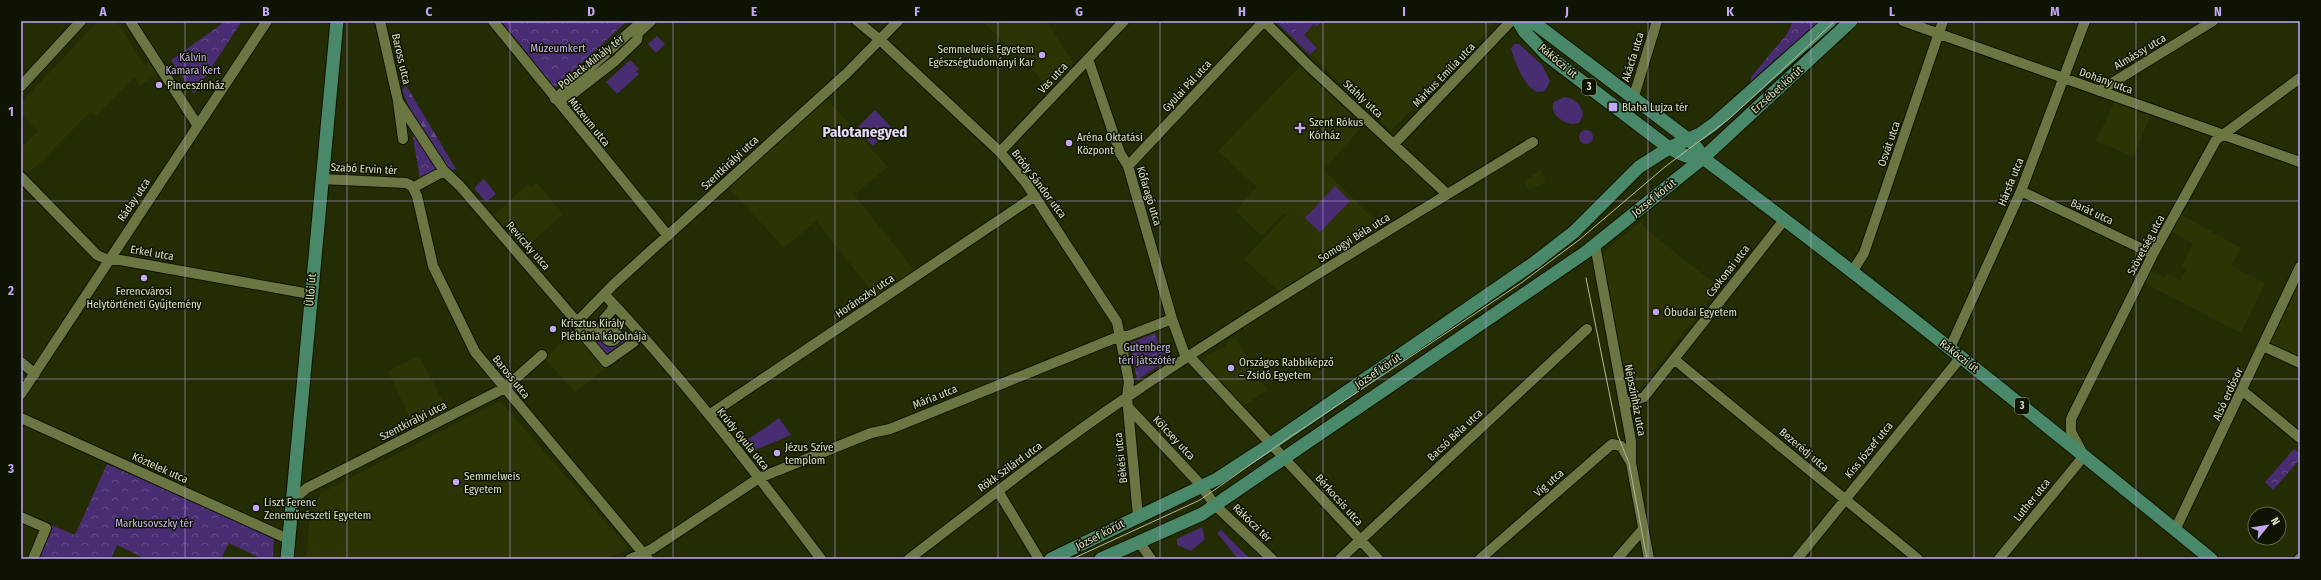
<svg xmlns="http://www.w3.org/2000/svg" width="2321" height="580" font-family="'Fira Sans Condensed',sans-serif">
  <defs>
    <pattern id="forest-firs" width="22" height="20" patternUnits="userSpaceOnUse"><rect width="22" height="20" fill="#492d72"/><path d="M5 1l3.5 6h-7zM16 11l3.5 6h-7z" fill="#634b85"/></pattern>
    <pattern id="park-crowns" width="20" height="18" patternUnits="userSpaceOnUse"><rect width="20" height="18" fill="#492d72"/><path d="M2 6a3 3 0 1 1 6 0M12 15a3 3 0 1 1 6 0" fill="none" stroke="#634b85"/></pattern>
  </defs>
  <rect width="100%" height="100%" fill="#242c04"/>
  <!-- built -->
  <path fill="#2c3404" d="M98,21H119L117,22L144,65L149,62L158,74L140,86L134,77L95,116L90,112L43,160L28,173L21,166V148L38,131L21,114V103Z
    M982,21H1047L1073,63L1050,87Z
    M1322,21H1489L1493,25L1391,131L1371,111L1360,122L1363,125L1324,170L1382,227L1278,291L1244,259L1286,215L1284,213L1262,236L1235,211L1257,187L1218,151L1300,66L1357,120L1368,109L1310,55L1317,48L1304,35L1314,24L1317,27Z
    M826,98L888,167L856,193L851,191L917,273L877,298L816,221L784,248L729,188Z
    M2115,101L2151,114L2134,157L2096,141Z
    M1541,170L1546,182L1529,190L1524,181Z
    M536,182L563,214L524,249L494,215L528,184L531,187Z
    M2182,215L2241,248L2231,266L2265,283L2241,333L2144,283L2151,271L2165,278L2167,274L2180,280L2186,269L2182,266L2193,243L2171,232Z
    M1641,222L1647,230L1719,287L1639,390L1628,387L1603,267L1604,254L1608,248Z
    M2300,277V357L2269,343Z
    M574,331L606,368L575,392L545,358Z
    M1235,337L1267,390L1243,406L1233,396L1234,394L1204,365L1206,355L1227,346L1226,343Z
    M419,356L449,412L415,429L388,371Z
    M500,401L629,549L605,559H306L310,513H312L314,501H316L321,493Z"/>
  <!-- green -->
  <path fill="#492d72" d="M1305,21H1322L1317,27L1314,24L1304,35L1317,48L1310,55L1291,36Z
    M657,36L665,44L656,53L648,44Z
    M1514,44H1519L1542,65L1550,81L1545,91L1537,92C1523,84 1517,66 1512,52L1511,48Z
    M630,60L639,69L636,71L639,74L617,94L606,82Z
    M1564,97C1575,98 1582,105 1583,116L1579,123C1567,127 1548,115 1554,102Z
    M875,110L892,128L873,146L857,128Z
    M1579 137a7 7 0 1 1 14 0a7 7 0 1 1-14 0Z
    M484,179L496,194L486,202L474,188Z
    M1335,186L1350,201L1320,232L1305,218Z
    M594,336H601L602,341L610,346L616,344L620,336L627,337L630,341L607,359L590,339Z
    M779,418L791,435L748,453L741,444Z
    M1202,527L1205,539L1191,551L1177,545V539Z
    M1221,530L1250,559H1238L1217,533Z"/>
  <!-- forest -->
  <path fill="url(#forest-firs)" d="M405,87H407L456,169L448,171L415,121L402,90Z"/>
  <!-- park -->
  <path fill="url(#park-crowns)" d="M226,21H242L194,94L171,60Z
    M501,21H566L568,23L571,21H627L555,88Z
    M1278,21H1305L1291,36L1276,22Z
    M1793,21H1825L1750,86L1751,77L1787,34Z
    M411,125L441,170L420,180Z
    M1155,333L1160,349L1166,347L1169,359L1137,380L1130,343Z
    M2294,449L2300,454V459L2273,490L2265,482Z
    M107,464L274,536L273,559H262L229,543L221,559H146L117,545L111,559H36L51,525L75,535Z"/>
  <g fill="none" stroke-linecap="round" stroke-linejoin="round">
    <!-- minor casing -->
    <g stroke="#0f1300" stroke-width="12">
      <path id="minor" d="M130,21L198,126
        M380,21L398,101L403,139
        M493,21L668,236
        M857,21L879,39L1000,152L1026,183L1117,322L1129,382L1127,397L1138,516
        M1903,21L2300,162
        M1088,59L1120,153L1128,166L1172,319L1186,358
        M21,86L81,21
        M2099,91L2213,21
        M555,99H566L615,61L637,40L638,33L651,21
        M555,99L641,22
        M1633,99L1657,21
        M398,101L444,171L460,186L577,322L606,332
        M1394,144L1511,21
        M1000,152L1124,21
        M1128,166L1264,21L1309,66L1447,194
        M21,177L97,255L108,260H120L310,294
        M321,179L406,183L412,186L417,196L433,266L475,352L648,559
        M418,185L444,171
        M2021,191L2153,254
        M1595,245L1631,441V463L1649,559
        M1852,272L1864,253L1943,21
        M605,295C683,378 753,469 821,559
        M577,322L613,285L847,73L898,21
        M581,323L580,331L606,362L634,342L637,336
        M605 335a6 6 0 1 1 12 0a6 6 0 1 1-12 0Z
        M609,329L604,319L612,310L613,304
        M2263,346L2300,363
        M1950,348L2021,191L2085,21
        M1189,356L1378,559
        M1675,360L1918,559
        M21,362L35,374
        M2243,391L2300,438
        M21,394L267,21
        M1624,404L1644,397L1785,219
        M1128,407L1199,483L1215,505L1272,559
        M709,415L1035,196
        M21,418L288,539
        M998,491L1039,559
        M292,501L307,488L505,388L542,355
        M21,517L46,528L33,559
        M2175,530L2300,267
        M1140,543L1151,559
        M630,559L652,549L759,478L871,433L890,429L1120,336H1128L1172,319
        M909,559C981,504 1052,448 1127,397C1259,308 1397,225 1533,142
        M1340,559L1587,329
        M1480,559L1612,444L1621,446L1630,461
        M1617,559L1643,529
        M1797,559L1961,357
        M1999,559L2084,456L2071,432V419L2153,254L2216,140L2300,78
        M2299,559L2300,558"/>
    </g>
    <!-- major casing -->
    <g stroke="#0f1300" stroke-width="15">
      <path id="major" d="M1518,21L1524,31L1547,55L1669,148L1686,156L1703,158
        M1527,21L1537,25L1689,140L1697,148L1703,158C1876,287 2044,423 2211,559
        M287,559L337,21
        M1051,559L1217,479L1271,444L1534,263L1574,232L1639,167L1669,148L1700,134L1714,124L1830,21
        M1101,559L1202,514L1586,252L1703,158L1851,21"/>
    </g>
    <!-- minor -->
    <use href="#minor" stroke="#6b7743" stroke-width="10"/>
    <!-- major -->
    <use href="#major" stroke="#49896a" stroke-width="13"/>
    <!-- tram -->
    <path stroke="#b2b99b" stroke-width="1" d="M1586,278L1618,436L1629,463L1647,559
      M1072,559L1200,500L1284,441L1521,283L1579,240L1666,166L1729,119L1835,21"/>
  </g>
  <!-- grid -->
  <path fill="none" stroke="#c1a8f3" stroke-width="1" stroke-opacity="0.55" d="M185,21V559M347,21V559M510,21V559M673,21V559M835,21V559M998,21V559M1160,21V559M1323,21V559M1486,21V559M1648,21V559M1811,21V559M1974,21V559M2136,21V559M21,201H2300M21,379H2300"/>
  <!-- markers -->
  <g fill="#c1a8f3" stroke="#0f1301" stroke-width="1.5">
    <circle cx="1042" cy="55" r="4"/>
    <circle cx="159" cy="85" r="4"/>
    <rect x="1608" y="102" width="10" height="10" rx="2"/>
    <path d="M1298 122h4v4h4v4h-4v4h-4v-4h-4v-4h4z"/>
    <circle cx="1069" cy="143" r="4"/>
    <circle cx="144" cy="278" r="4"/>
    <circle cx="1656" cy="312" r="4"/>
    <circle cx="553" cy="329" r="4"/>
    <circle cx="1231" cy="368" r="4"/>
    <circle cx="777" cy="453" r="4"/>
    <circle cx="456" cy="482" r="4"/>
    <circle cx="256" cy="508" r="4"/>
  </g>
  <g text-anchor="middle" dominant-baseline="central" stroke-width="3" stroke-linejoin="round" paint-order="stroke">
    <!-- shield labels -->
    <g fill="#0f1301" stroke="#9ca28a" stroke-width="1">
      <rect x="1582" y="79" width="14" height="16" rx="3"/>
      <rect x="2015" y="398" width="14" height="16" rx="3"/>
    </g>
    <g font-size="10" font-weight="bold" fill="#d9e0c5">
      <text x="1589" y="87">3</text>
      <text x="2022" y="406">3</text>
    </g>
    <!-- park labels -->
    <g font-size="11" fill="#c7b5eb" stroke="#0f1301">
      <text x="558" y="48">Múzeumkert</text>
      <text x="193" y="57">Kálvin<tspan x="193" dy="13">Kamara Kert</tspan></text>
      <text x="1147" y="347">Gutenberg<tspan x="1147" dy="13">téri játszótér</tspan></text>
      <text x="154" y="523">Markusovszky tér</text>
    </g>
    <!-- poi labels -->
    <g font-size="11" fill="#d9e0c5" stroke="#0f1301" text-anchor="start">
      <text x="1034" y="49" text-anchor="end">Semmelweis Egyetem<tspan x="1034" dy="13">Egészségtudományi Kar</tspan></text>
      <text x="167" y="85">Pinceszínház</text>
      <text x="1622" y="107">Blaha Lujza tér</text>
      <text x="1309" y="122">Szent Rókus<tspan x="1309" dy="13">Kórház</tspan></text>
      <text x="1077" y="137">Aréna Oktatási<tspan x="1077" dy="13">Központ</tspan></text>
      <text x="144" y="291" text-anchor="middle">Ferencvárosi<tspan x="144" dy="13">Helytörténeti Gyűjtemény</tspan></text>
      <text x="1664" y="312">Óbudai Egyetem</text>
      <text x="561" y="323">Krisztus Király<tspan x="561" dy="13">Plébánia kápolnája</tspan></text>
      <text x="1239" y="362">Országos Rabbiképző<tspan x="1239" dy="13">– Zsidó Egyetem</tspan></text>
      <text x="785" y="447">Jézus Szíve<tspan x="785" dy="13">templom</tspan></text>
      <text x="464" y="476">Semmelweis<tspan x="464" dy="13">Egyetem</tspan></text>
      <text x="264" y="502">Liszt Ferenc<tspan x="264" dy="13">Zeneművészeti Egyetem</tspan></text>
    </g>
    <!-- street labels -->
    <g font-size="11" fill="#d9e0c5" stroke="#0f1301">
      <text transform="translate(2140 52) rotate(-31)">Almássy utca</text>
      <text transform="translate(1633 57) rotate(-73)">Akácfa utca</text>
      <text transform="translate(401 59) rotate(77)">Baross utca</text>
      <text transform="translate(1558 61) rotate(40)">Rákóczi út</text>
      <text transform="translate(591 62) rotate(-38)">Pollack Mihály tér</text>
      <text transform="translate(1444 75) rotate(-46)">Márkus Emília utca</text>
      <text transform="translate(1053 78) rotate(-47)">Vas utca</text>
      <text transform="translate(2106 81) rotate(20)">Dohány utca</text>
      <text transform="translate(1187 86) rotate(-47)">Gyulai Pál utca</text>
      <text transform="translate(1777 90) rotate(-42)">Erzsébet körút</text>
      <text transform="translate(1363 99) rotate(43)">Stáhly utca</text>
      <text transform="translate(589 122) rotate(51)">Múzeum utca</text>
      <text transform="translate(1889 144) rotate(-71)">Osvát utca</text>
      <text transform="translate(730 163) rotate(-43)">Szentkirályi utca</text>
      <text transform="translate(364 169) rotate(3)">Szabó Ervin tér</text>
      <text transform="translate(2011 182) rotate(-68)">Hársfa utca</text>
      <text transform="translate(1039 184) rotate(53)">Bródy Sándor utca</text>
      <text transform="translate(1149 196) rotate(73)">Kőfaragó utca</text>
      <text transform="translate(1654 198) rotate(-39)">József körút</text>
      <text transform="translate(134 200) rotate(-56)">Ráday utca</text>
      <text transform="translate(2092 212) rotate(25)">Barát utca</text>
      <text transform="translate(1354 238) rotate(-32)">Somogyi Béla utca</text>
      <text transform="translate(2146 245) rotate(-62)">Szövetség utca</text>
      <text transform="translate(528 246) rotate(49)">Reviczky utca</text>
      <text transform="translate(152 253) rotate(10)">Erkel utca</text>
      <text transform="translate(1728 271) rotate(-52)">Csokonai utca</text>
      <text transform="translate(311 290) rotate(-85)">Üllői út</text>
      <text transform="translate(865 296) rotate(-34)">Horánszky utca</text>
      <text transform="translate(1959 356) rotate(38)">Rákóczi út</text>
      <text transform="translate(1378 371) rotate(-34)">József körút</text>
      <text transform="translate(511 377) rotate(51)">Baross utca</text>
      <text transform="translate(2228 394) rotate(-65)">Alsó erdősor</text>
      <text transform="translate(935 397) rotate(-22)">Mária utca</text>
      <text transform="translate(1635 400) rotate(79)">Népszínház utca</text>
      <text transform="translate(413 421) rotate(-27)">Szentkirályi utca</text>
      <text transform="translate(1455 435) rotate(-43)">Bacsó Béla utca</text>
      <text transform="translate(1174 438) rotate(47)">Kölcsey utca</text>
      <text transform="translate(743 439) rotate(51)">Krúdy Gyula utca</text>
      <text transform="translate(1804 450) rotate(40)">Bezerédj utca</text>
      <text transform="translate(1869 450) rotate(-51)">Kiss József utca</text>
      <text transform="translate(1121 458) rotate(-96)">Békési utca</text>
      <text transform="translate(1010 467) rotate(-36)">Rökk Szilárd utca</text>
      <text transform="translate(160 468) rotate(24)">Köztelek utca</text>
      <text transform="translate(1549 483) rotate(-41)">Víg utca</text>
      <text transform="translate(1339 500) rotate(48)">Bérkocsis utca</text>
      <text transform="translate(2032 500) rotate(-51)">Luther utca</text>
      <text transform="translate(1252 523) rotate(44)">Rákóczi tér</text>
      <text transform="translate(1100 535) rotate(-27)">József körút</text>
    </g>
    <!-- district labels -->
    <g font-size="15" font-weight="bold" fill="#e5dcf9" stroke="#0f1301">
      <text x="865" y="132">Palotanegyed</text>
    </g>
  </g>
  <!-- border -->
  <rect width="2321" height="580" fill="none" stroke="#0f1301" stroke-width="44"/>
  <!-- north arrow -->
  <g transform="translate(2267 526) rotate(60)"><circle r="19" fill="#0f1301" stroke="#60654f"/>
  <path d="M0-3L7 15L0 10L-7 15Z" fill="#c1a8f3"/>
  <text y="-6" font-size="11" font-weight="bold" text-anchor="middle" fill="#d9e0c5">N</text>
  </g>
  <rect x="22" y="22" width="2277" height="536" fill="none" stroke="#c1a8f3" stroke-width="1.5"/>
  <g font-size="13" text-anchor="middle" font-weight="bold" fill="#c1a8f3">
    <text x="103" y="16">A</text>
    <text x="266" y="16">B</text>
    <text x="429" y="16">C</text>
    <text x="591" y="16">D</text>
    <text x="754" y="16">E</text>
    <text x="917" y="16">F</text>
    <text x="1079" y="16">G</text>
    <text x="1242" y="16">H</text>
    <text x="1404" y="16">I</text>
    <text x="1567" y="16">J</text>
    <text x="1730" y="16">K</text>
    <text x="1892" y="16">L</text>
    <text x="2055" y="16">M</text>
    <text x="2218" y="16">N</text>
    <text x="11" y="116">1</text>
    <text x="11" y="295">2</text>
    <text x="11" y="473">3</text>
  </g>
</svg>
